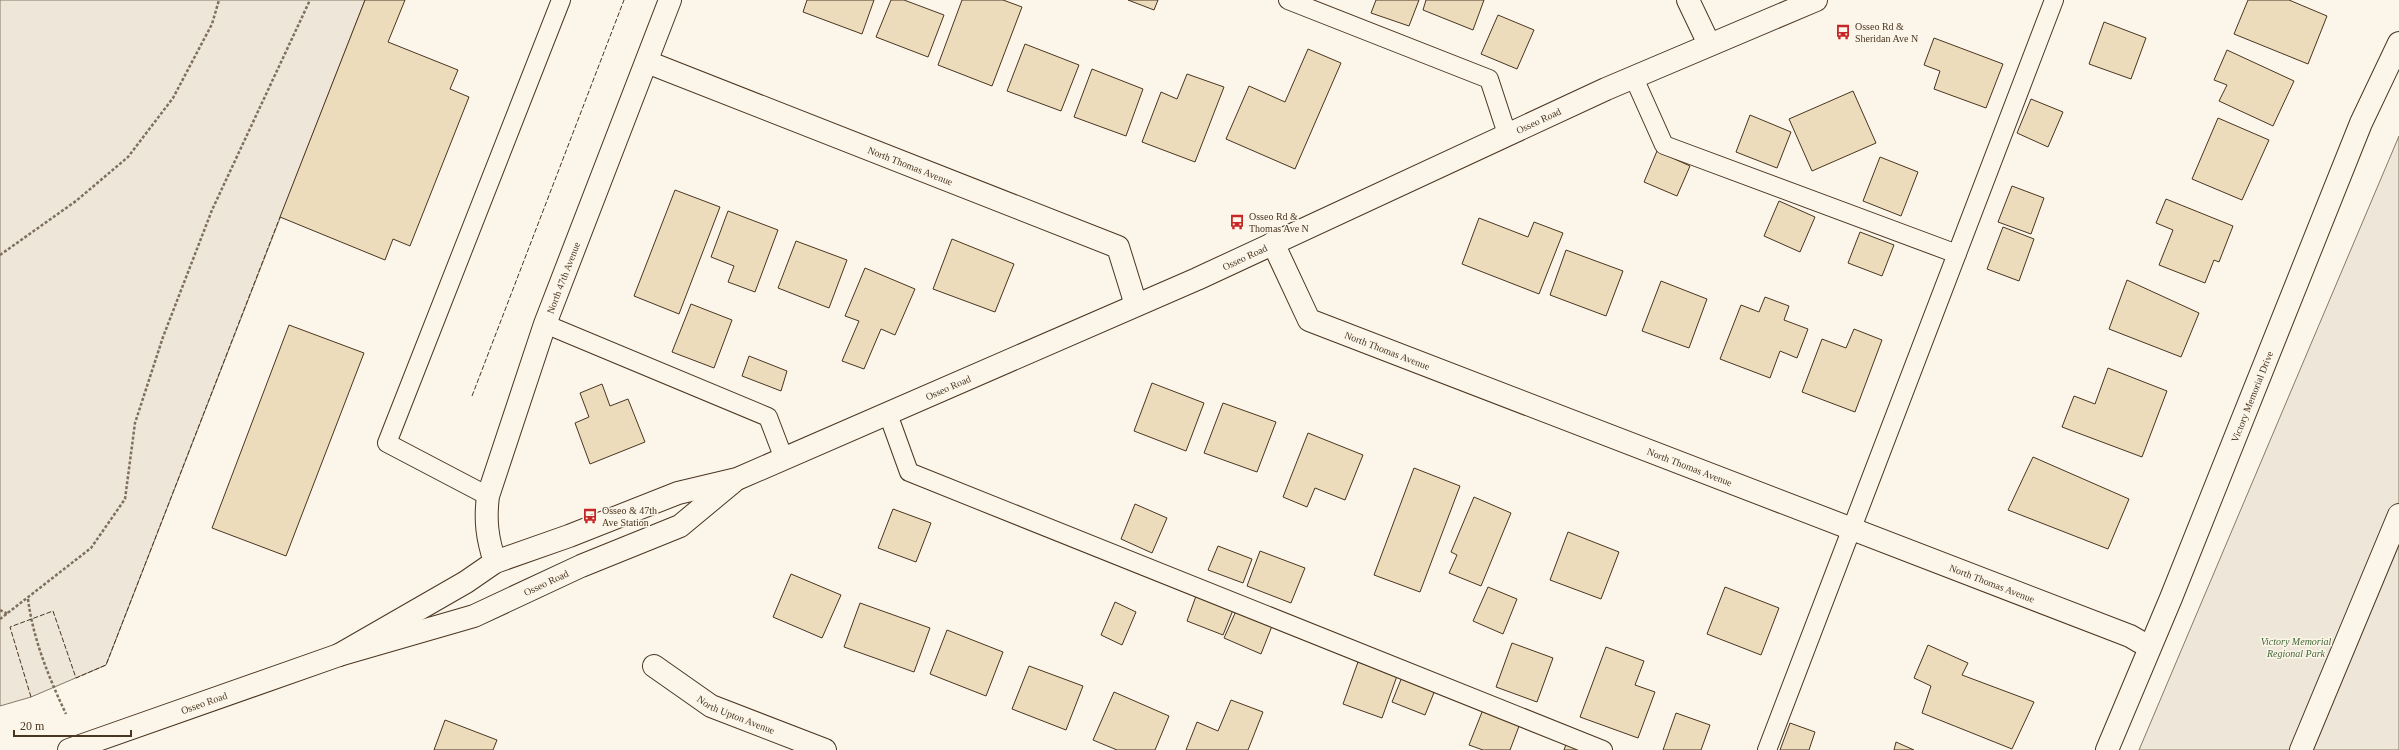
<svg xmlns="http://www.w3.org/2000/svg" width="2399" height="750" font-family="'Times New Roman',serif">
  <rect width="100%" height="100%" fill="#fbf6e9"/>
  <!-- green -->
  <path fill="#ede6d9" stroke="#887966" d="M0,0H365L106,665L31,697L0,706Z
    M2399,136V750H2139Z"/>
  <!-- building -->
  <path fill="#ecdcbc" stroke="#4a3520" d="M365,0H405L388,42L458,70L450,89L469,97L410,246L393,239L385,260L280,217Z
    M807,0H874L862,34L803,12Z
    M891,0H904L944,15L928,57L876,37Z
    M962,0H1003L1022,7L992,86L938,65Z
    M1128,0H1158L1154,10Z
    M1376,0H1419L1409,26L1371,13Z
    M1426,0H1484L1473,30L1423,10Z
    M2248,0H2289L2327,16L2308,64L2234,34Z
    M1498,15L1534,30L1517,69L1481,54Z
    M2104,22L2146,38L2131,79L2089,64Z
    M1934,38L2003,64L1986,108L1934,89L1940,71L1924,65Z
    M1025,44L1079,65L1061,111L1007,91Z
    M1308,49L1341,63L1295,169L1226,139L1249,86L1285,102Z
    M2227,50L2294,81L2273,126L2219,101L2227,85L2214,80Z
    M1092,69L1143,89L1126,136L1074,117Z
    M1187,74L1224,87L1195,162L1142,142L1161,92L1177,99Z
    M1853,91L1876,143L1812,171L1789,119Z
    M2031,99L2063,112L2048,147L2017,133Z
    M1750,115L1791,132L1777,168L1736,152Z
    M2218,118L2269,140L2242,200L2192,179Z
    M1657,151L1690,166L1677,196L1644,182Z
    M1880,157L1918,172L1901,216L1863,201Z
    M2012,186L2044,198L2031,234L1998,222Z
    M675,190L720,207L679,314L634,296Z
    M2166,199L2233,226L2219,262L2214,260L2205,283L2159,265L2173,230L2156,223Z
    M1779,201L1815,217L1800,252L1764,236Z
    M728,211L778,230L755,292L728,282L734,266L711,257Z
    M1479,218L1528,237L1534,222L1563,233L1539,294L1462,264Z
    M2003,227L2034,239L2019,281L1987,269Z
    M1860,232L1894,245L1882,276L1848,263Z
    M952,239L1014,264L995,312L933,289Z
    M796,241L847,260L829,308L778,288Z
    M1566,250L1623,271L1606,316L1550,295Z
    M865,268L915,289L895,335L881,329L864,369L842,361L859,321L845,316Z
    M2127,280L2199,313L2181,357L2109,329Z
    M1661,281L1707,299L1689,348L1642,331Z
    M1765,297L1789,306L1784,320L1808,329L1797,358L1780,351L1770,378L1720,359L1741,305L1759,312Z
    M691,304L732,320L714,368L672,352Z
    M289,325L364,353L286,556L212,528Z
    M1854,329L1882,340L1855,412L1802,392L1822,339L1846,348Z
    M749,356L787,371L781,391L742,376Z
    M2108,368L2167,391L2142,457L2062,427L2074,396L2095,404Z
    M1152,383L1204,403L1186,451L1134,431Z
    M602,384L610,406L628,399L645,442L590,464L575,423L589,417L580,393Z
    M1223,403L1276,422L1257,472L1204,453Z
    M1308,433L1363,455L1345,500L1315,488L1307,507L1283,497Z
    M2033,457L2129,499L2108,549L2008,510Z
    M1414,468L1460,486L1420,592L1374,575Z
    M1474,497L1511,513L1481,586L1449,573L1457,555L1451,552Z
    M1135,504L1167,518L1152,553L1121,539Z
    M893,509L931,523L916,562L878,548Z
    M1568,532L1619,552L1601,599L1550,580Z
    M1218,546L1252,559L1243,583L1208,570Z
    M1260,551L1305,568L1291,603L1247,586Z
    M791,574L841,595L822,638L773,617Z
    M1488,587L1517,599L1503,634L1473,621Z
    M1725,587L1779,608L1761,655L1707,634Z
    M1196,596L1233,610L1223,635L1187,621Z
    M1115,602L1136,612L1122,645L1101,635Z
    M860,603L930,628L914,672L844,647Z
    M1236,611L1272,626L1261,654L1224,638Z
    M947,630L1003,652L986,696L930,674Z
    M1512,643L1553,658L1537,702L1496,687Z
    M1928,645L1968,663L1962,675L2034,702L2012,749L1922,713L1931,686L1914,678Z
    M1606,647L1644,661L1635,685L1655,692L1638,738L1580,717Z
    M1358,662L1397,676L1382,718L1343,704Z
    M1029,666L1083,686L1066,730L1012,709Z
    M1402,677L1435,690L1425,715L1392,702Z
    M1114,692L1169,716L1155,750H1117L1093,740Z
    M1231,700L1263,712L1248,750H1186L1197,722L1218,731Z
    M1484,707L1521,721L1510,750H1483L1469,745Z
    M1676,713L1710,725L1701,750H1663Z
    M445,720L497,740L493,750H434Z
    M1790,723L1815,732L1809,750H1780Z
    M1568,739L1596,750H1564Z
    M1896,742L1914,750H1894Z"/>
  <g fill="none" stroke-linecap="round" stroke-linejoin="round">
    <!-- service casing -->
    <g stroke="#4a3520" stroke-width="20">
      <path id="service" d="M1288,0L1489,79L1507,134
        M1634,78L1664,145L1957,254
        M545,324L768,417L784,459
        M888,414L909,472L1603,750
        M488,496L387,443L561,0
        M1767,750L2054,0"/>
    </g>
    <!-- minor casing -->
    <g stroke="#4a3520" stroke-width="24">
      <g id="minor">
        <path d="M1688,0L1709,44"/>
        <path id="s1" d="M647,62L1118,247L1136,305"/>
        <path id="s2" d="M1273,243L1309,320L2130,636L2149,647"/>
        <path id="s3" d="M495,562C487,538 485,520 488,496L545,324L670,0"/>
        <path id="s4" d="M654,666L711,706L825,750"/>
        <path id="s5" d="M2107,750L2171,598L2361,123L2399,43"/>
      </g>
    </g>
    <!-- tertiary casing -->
    <g stroke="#4a3520" stroke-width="24">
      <path id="tertiary" d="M2301,750L2399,515"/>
    </g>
    <!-- secondary casing -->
    <g stroke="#4a3520" stroke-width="24">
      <g id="secondary">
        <path id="s6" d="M339,655L466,582L495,562L569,536L678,493L737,479L1197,279L1606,89L1816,0"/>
        <path id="s7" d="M69,750L339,655L474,616L581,566L680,526L733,482"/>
      </g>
    </g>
    <!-- path -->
    <path stroke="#7f6f5c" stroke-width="2.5" stroke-dasharray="3 2" stroke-linecap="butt" d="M0,255L76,201L128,157L173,98L212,24L219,0
      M28,599C33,639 49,678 66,714
      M0,610L8,614
      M0,619L91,548L125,499L135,423L163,337L212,210L310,0"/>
    <!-- service -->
    <use href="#service" stroke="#fbf6e9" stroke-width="18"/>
    <!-- minor -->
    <use href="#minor" stroke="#fbf6e9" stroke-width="22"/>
    <!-- tertiary -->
    <use href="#tertiary" stroke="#fbf6e9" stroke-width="22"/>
    <!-- secondary -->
    <use href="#secondary" stroke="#fbf6e9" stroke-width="22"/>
    <!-- fence -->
    <path stroke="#4a3520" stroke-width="1" stroke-dasharray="5 2" stroke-linecap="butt" d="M472,396L624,0
      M31,697L10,627L53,611L76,678L106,665L280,217"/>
  </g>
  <!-- icons -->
  <defs>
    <g id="bus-bare" transform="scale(1.2)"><path d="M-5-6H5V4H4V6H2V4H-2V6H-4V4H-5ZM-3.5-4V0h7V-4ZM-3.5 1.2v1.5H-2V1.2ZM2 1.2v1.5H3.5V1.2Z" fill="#c62828" stroke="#fbf6e9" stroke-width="2.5" paint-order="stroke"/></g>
  </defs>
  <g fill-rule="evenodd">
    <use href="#bus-bare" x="1843" y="32"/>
    <use href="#bus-bare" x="1237" y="222"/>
    <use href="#bus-bare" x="590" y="516"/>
  </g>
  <g text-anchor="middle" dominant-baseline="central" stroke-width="3" stroke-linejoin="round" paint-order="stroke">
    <!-- poi labels -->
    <g font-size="10" fill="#4a3520" stroke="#fbf6e9" text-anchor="start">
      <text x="1855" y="26">Osseo Rd &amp;<tspan x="1855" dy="12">Sheridan Ave N</tspan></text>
      <text x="1249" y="216">Osseo Rd &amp;<tspan x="1249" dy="12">Thomas Ave N</tspan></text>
      <text x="602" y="510">Osseo &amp; 47th<tspan x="602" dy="12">Ave Station</tspan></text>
    </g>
    <!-- street labels -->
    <g font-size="10" fill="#4a3520" stroke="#fbf6e9">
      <text stroke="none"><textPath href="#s6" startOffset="1316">Osseo Road</textPath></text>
      <text stroke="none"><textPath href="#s1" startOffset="283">North Thomas Avenue</textPath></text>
      <text stroke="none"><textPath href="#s6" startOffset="992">Osseo Road</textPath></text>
      <text stroke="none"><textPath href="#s3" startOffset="298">North 47th Avenue</textPath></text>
      <text stroke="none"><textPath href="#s2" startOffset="169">North Thomas Avenue</textPath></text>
      <text stroke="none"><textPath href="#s6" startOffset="668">Osseo Road</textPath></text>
      <text stroke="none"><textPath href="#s5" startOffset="382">Victory Memorial Drive</textPath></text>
      <text stroke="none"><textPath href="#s2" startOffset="493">North Thomas Avenue</textPath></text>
      <text stroke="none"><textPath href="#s7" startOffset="506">Osseo Road</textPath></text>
      <text stroke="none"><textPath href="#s2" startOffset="817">North Thomas Avenue</textPath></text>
      <text stroke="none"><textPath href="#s7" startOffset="143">Osseo Road</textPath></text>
      <text stroke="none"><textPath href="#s4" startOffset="96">North Upton Avenue</textPath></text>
    </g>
    <!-- park labels -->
    <g font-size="10" font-style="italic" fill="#436837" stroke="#fbf6e9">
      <text x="2296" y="641">Victory Memorial<tspan x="2296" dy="12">Regional Park</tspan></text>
    </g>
  </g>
  <!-- scale -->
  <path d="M14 730v6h117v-6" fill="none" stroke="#4a3520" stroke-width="2"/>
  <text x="20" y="730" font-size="12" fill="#4a3520" stroke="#fbf6e9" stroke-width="3" paint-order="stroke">20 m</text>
</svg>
